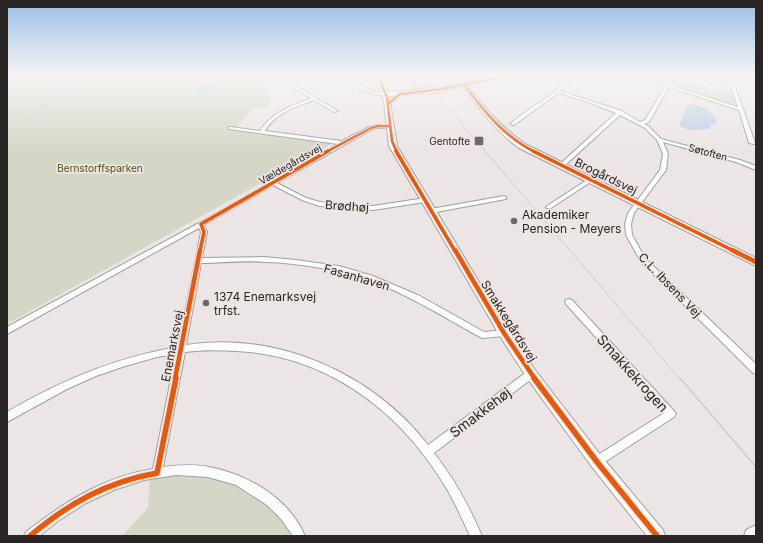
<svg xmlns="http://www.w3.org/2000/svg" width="763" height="543" font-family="Inter,sans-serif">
  <rect width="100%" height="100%" fill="#ebe6e5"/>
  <!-- green -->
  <path fill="#d6d6c7" d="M7,75H262L271,101L267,107L253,108L234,130L333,143L7,324Z
    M403,75H413L423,89L413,90Z
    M675,80L732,93L737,106L671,85Z
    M191,475C201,477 211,478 221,481C250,488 278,510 292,536H122L148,508L150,477Z"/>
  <!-- water -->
  <path fill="#c0d0e4" d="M213,76H227C222,86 206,99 195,96L194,91Z
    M691,104C707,107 707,108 717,120L716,124L711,125L709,129C694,129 694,133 679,126L687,106Z"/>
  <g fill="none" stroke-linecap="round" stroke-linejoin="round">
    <!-- stream -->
    <path stroke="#c0d0e4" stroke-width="1.5" d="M50,103L70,87L91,75
      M25,123L47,105"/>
    <!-- street casing -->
    <g stroke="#a29e9e" stroke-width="2">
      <path id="street" d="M336,75H342L374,92L386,93L388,94C376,100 348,82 336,75Z
        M456,75H461L464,79L461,80Z
        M570,75H574L570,82L560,91L622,111L640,122L645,120L665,86L633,75H641L667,84L672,75H676L670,85L738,107L731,87L688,75H697L731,84L734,75H738L735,86L755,143L754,144L749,143L739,110L669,87L649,122L644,124L648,126L661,139L740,160L756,166V170L736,162L663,142L668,154L666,170L634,213L631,224L632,235L645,258L756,364V374L753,373L641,262L626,235L625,224L628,213L660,170L663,154L657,140L645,128L620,115L563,167H559V165L616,113L588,102L558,93L514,125L510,124C529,107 555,97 570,75Z
        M292,85H294L338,111L334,112L314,100C296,107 275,113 265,131L342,141L369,127L378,125H389L391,126C387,129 379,127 373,129L277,183L306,198L320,202L373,206L425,198L428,200L425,202L373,210L319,206L302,200L273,185L204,225L207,232L202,258L264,257L296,260L339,266L373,276L420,296L484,332L504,330L507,331L508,333L507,335L504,336L483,338L480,337C443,317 407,293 367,280C334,269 299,263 265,262C244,260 222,263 201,263L186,345C277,331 372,373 428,445L528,371L531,370L534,371L535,374L534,377L434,453C454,478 469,506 482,536H470C460,514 450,492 436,472C390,403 320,355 236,351C219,350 201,350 185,352L163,467C178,465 194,464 209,467C247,474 289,498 305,536H293L281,519L267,505L236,485L208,477L176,475L144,480L114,490L86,503L58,521L39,536H24L26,532C63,503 105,476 153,469L176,354L157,357L125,366L96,376L67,389L7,422V412C60,381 116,357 178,347L201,232L199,228L7,334V327L199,223L338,144L229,129V127H231L260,131C272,112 292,106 311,98L292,87Z
        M590,178L592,179V181L551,208H547L546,207L547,206Z
        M504,196L506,197V199L431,213L428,211L431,209Z
        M569,299L572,300L674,411L676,414L674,417L597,467L593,466L592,462L593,458L664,413L566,304L565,302L566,300Z"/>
    </g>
    <!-- secondary casing -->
    <g stroke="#a29e9e" stroke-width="2">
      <path id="secondary" d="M374,75H380L388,92L426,89L429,91L426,93L389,96L397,146L508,330L535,370L602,457L663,530L665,536H647L592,467L527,378L500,336L389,146L384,101Z
        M500,75H514L468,85C484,108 502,128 525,144L756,258V266L519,148C496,131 479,110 463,86L441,91L438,89Z
        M756,525V536H744L746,530Z"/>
    </g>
    <!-- street -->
    <use href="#street" fill="#fcfbfb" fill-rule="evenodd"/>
    <!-- secondary -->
    <use href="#secondary" fill="#fcfbfb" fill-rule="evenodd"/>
    <!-- tram-far1 -->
    <path stroke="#cdcccc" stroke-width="1" d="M420,75L680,379"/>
    <!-- tram -->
    <path stroke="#cdcccc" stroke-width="1.5" d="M680,378L756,467"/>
    <!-- secondary-bridge casing -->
    <g stroke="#a29e9e" stroke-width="8" stroke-linecap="butt">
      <path id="secondary-bridge" d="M426,91L441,89"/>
    </g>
    <!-- secondary-bridge -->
    <use href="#secondary-bridge" stroke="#fcfbfb" stroke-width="6"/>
    <!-- cycleway-far3 casing -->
    <g stroke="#eee5e2" stroke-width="4">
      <path id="cycleway-far3" d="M377,75L387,97L392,141L397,152
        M465,85C484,112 505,137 535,152
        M388,104L400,94L441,89L511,75
        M326,152L371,128L378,126H389"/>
    </g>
    <!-- cycleway-far2 casing -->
    <g stroke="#eee5e2" stroke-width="5.5">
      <path id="cycleway-far2" d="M396,151L455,251
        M533,151L734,251
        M200,251L204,232L201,224L328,151"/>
    </g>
    <!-- cycleway-far1 casing -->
    <g stroke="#eee5e2" stroke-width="7">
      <path id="cycleway-far1" d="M455,250L504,333L535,379
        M732,250L756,262
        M175,379L200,250"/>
    </g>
    <!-- cycleway casing -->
    <g stroke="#eee5e2" stroke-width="8">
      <path id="cycleway" d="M534,378L597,462L657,536
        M30,536C69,503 107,482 157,473L176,378"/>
    </g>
    <!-- cycleway-far3 -->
    <use href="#cycleway-far3" stroke="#e8590c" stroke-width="2.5"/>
    <!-- cycleway-far2 -->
    <use href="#cycleway-far2" stroke="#e8590c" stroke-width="3.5"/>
    <!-- cycleway-far1 -->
    <use href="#cycleway-far1" stroke="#e8590c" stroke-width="4.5"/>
    <!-- cycleway -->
    <use href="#cycleway" stroke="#e8590c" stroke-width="5.5"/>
  </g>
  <!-- sky -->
  <linearGradient id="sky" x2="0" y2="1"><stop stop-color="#98bfe6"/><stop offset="0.5" stop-color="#f6f4f3"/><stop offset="1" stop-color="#f6f4f3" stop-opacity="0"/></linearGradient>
  <rect width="763" height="151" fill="url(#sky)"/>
  <!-- markers -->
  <g fill="#6d6968" stroke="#eee5e2" stroke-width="1.5">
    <rect x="474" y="136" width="10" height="10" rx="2"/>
    <circle cx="514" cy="221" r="4"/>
    <circle cx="206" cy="303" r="4"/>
  </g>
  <g text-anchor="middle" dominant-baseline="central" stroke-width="3.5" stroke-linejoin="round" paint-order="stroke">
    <!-- far-poi labels -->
    <g font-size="10" fill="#292625" stroke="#eee5e2" text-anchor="end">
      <text x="470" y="141">Gentofte</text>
    </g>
    <!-- far-street labels -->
    <g font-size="10" fill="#292625" stroke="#eee5e2">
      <text transform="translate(708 152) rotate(15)">Søtoften</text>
      <text transform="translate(290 164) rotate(-30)">Vældegårdsvej</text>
    </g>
    <!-- far-park labels -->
    <g font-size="10" fill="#4a4f15" stroke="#eee5e2">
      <text x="100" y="168">Bernstorffsparken</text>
    </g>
    <!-- street labels -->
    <g font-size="12" fill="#292625" stroke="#eee5e2">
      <text transform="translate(606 176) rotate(26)">Brogårdsvej</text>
      <text transform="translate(347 206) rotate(4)">Brødhøj</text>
      <text transform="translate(357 277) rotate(16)">Fasanhaven</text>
      <text transform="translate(670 285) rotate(46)">C.L. Ibsens Vej</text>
      <text transform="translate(509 321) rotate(58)">Smakkegårdsvej</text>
      <text transform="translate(172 346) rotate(-79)">Enemarksvej</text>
    </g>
    <!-- poi labels -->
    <g font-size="12" fill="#292625" stroke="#eee5e2" text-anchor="start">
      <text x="522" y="214">Akademiker<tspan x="522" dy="14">Pension - Meyers</tspan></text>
      <text x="214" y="296">1374 Enemarksvej<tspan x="214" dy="14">trfst.</tspan></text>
    </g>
    <!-- near-street labels -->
    <g font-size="14" fill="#292625" stroke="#eee5e2">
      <text transform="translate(633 373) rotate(48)">Smakkekrogen</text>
      <text transform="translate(480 412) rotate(-37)">Smakkehøj</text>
    </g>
  </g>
  <!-- border -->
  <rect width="763" height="543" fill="none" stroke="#292625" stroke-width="16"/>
</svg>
